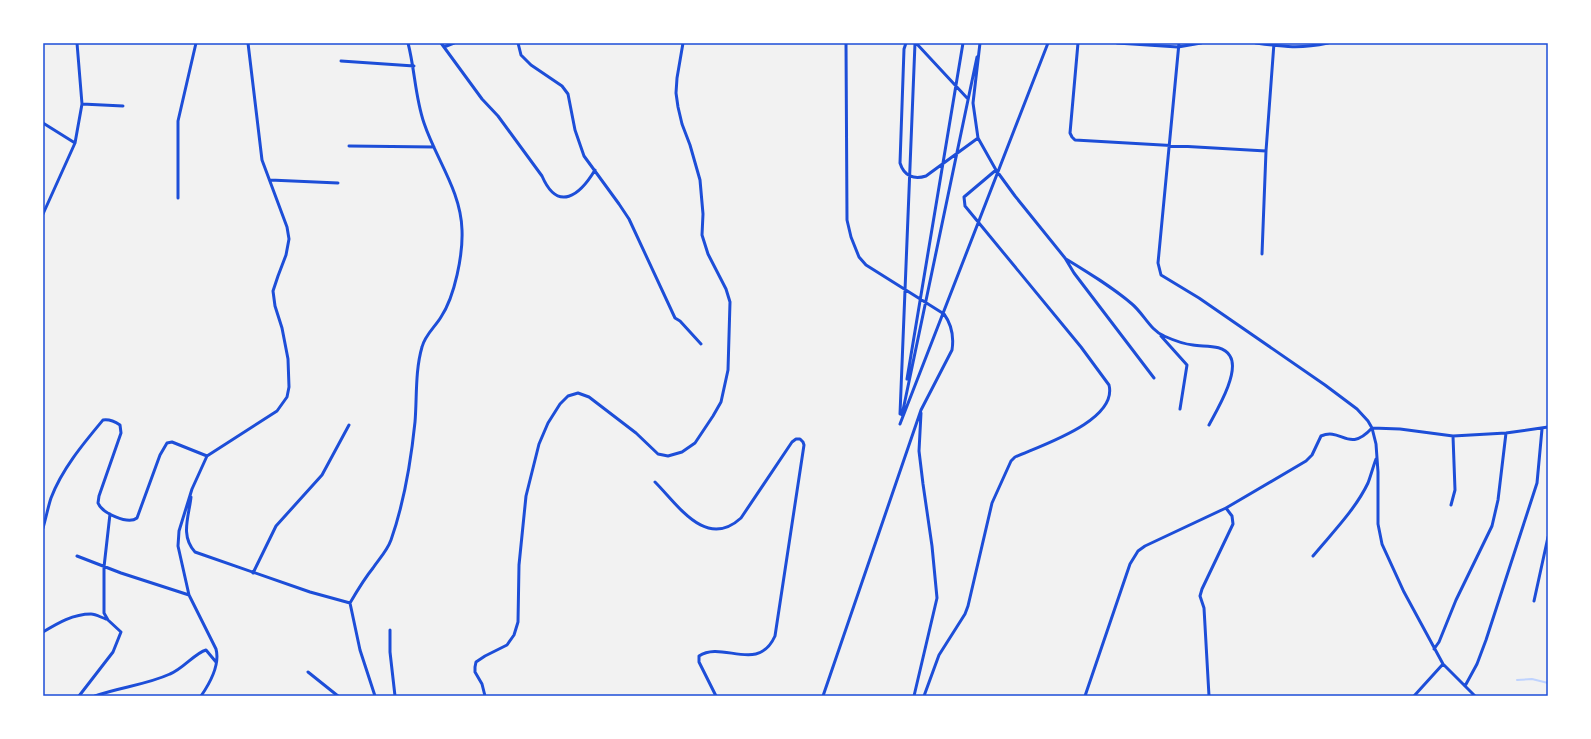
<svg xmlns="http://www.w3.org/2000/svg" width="1591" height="739" font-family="'Varela Round',sans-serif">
  <rect width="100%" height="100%" fill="#f2f2f2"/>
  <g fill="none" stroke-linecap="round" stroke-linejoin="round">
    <!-- stream -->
    <path stroke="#bfd3fe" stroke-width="2" d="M1517,680L1532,679L1548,683"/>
    <!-- minor -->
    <path stroke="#1d4ed8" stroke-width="3" d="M441,43L482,99L498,116L542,176C558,213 580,195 595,170
      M518,43L521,55L531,65L562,86L568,94L575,130L584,156L619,204L629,219L675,318L680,321L701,344
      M906,43L904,49L900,163C904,176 914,180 926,176L978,138
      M916,43L968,99
      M980,43L973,103L978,138L996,170L1015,196L1065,258L1074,273L1154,378
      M1078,43L1070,133L1072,137L1075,140L1266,151
      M1117,43L1178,47L1201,43
      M1179,43L1158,263L1161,275L1199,298L1325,385L1357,409L1368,421L1372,428L1376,444L1378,472V524L1382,544L1404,592L1443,664L1475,696
      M1256,43C1285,47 1300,49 1328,43
      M444,47L454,43
      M341,61L414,66
      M82,104L123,106
      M43,123L75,143
      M349,146L434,147
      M270,180L338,183
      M178,198V121L196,43
      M43,214L75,143L82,104L77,43
      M1262,254L1266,151L1274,43
      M1066,259C1089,273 1112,287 1132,304C1143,313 1151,331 1164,336C1173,340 1183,344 1193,345C1205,347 1223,344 1230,356C1240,372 1217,410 1209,425
      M1161,336L1187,365L1180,409
      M907,379L963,43
      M900,414L915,43
      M902,415L977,57
      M900,424L1048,43
      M1372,428L1400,429L1453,436L1506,433L1548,427
      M655,482C678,505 706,550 741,518L792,442L796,439H800L803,442L804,445L775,636C758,674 722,640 699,656V662L716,696
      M191,497C189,516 180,536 195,552L310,592L350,603L360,650L375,696
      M1451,505L1455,490L1453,436
      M43,528C46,518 48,507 51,498C62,469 83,444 103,420C109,419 114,421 120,425L121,433L99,496L98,503C102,513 128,525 137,518L160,455L167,443L172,442L207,456
      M77,556L121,573L189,595
      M1313,556C1332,533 1355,510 1368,483C1371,475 1373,467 1376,459
      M253,573L276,526L322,475L349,425
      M1534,601L1548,537
      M350,603C357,591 364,579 373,568C379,559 387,551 391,540C404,503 411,461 415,422C417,398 415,371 422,347C425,335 435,327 441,317C455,296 463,254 462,230C461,191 436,159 424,123C415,97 415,70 408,43
      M390,630V652L395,696
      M43,632C58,623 73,614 91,614C96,614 102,618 106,619
      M1434,649L1439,642L1456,600L1492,526L1498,500L1506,433
      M308,672L338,696
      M1465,686L1477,664L1486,640L1537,483L1542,429
      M79,696L113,652L121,632L108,620L104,613V567L110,514
      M95,696C120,687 146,685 170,674C183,669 195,653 206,650L216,662
      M201,696C210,683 220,664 216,649L189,595L178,546L179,531L192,489L207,456L277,411L287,397L289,387L288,359L282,328L275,306L273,291L278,276L286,255L289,239L287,227L262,160L248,43
      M485,696L482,684L475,672V667L476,662L485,656L507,645L514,635L518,622L519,565L526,496L539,444L548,423L560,404L568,396L578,393L589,397L636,433L658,454L668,456L682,452L695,443L713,416L721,402L728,370L730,302L726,289L708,254L702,235L703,214L700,180L690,145L682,124L678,107L676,93L677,78L683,43
      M823,696L921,410L952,350C954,337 952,325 944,314L866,265L859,257L851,237L847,220L846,43
      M914,696L937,598L932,546L923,484L919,451L921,413
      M924,696L939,655L965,614L968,606L992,503L1011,461L1015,457C1039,446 1118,421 1109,385L1081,347L965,206L964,197L996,170
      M1085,696L1130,564L1138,551L1145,546L1226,508L1306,461L1312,455L1321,436C1342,427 1348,454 1372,428
      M1209,696L1204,608L1200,596L1202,589L1233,524L1232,516L1226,508
      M1414,696L1443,664"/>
  </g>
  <!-- border -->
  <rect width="1591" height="739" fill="none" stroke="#ffffff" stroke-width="88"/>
  <rect x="44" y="44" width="1503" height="651" fill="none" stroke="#1d4ed8" stroke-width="1.5"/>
</svg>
